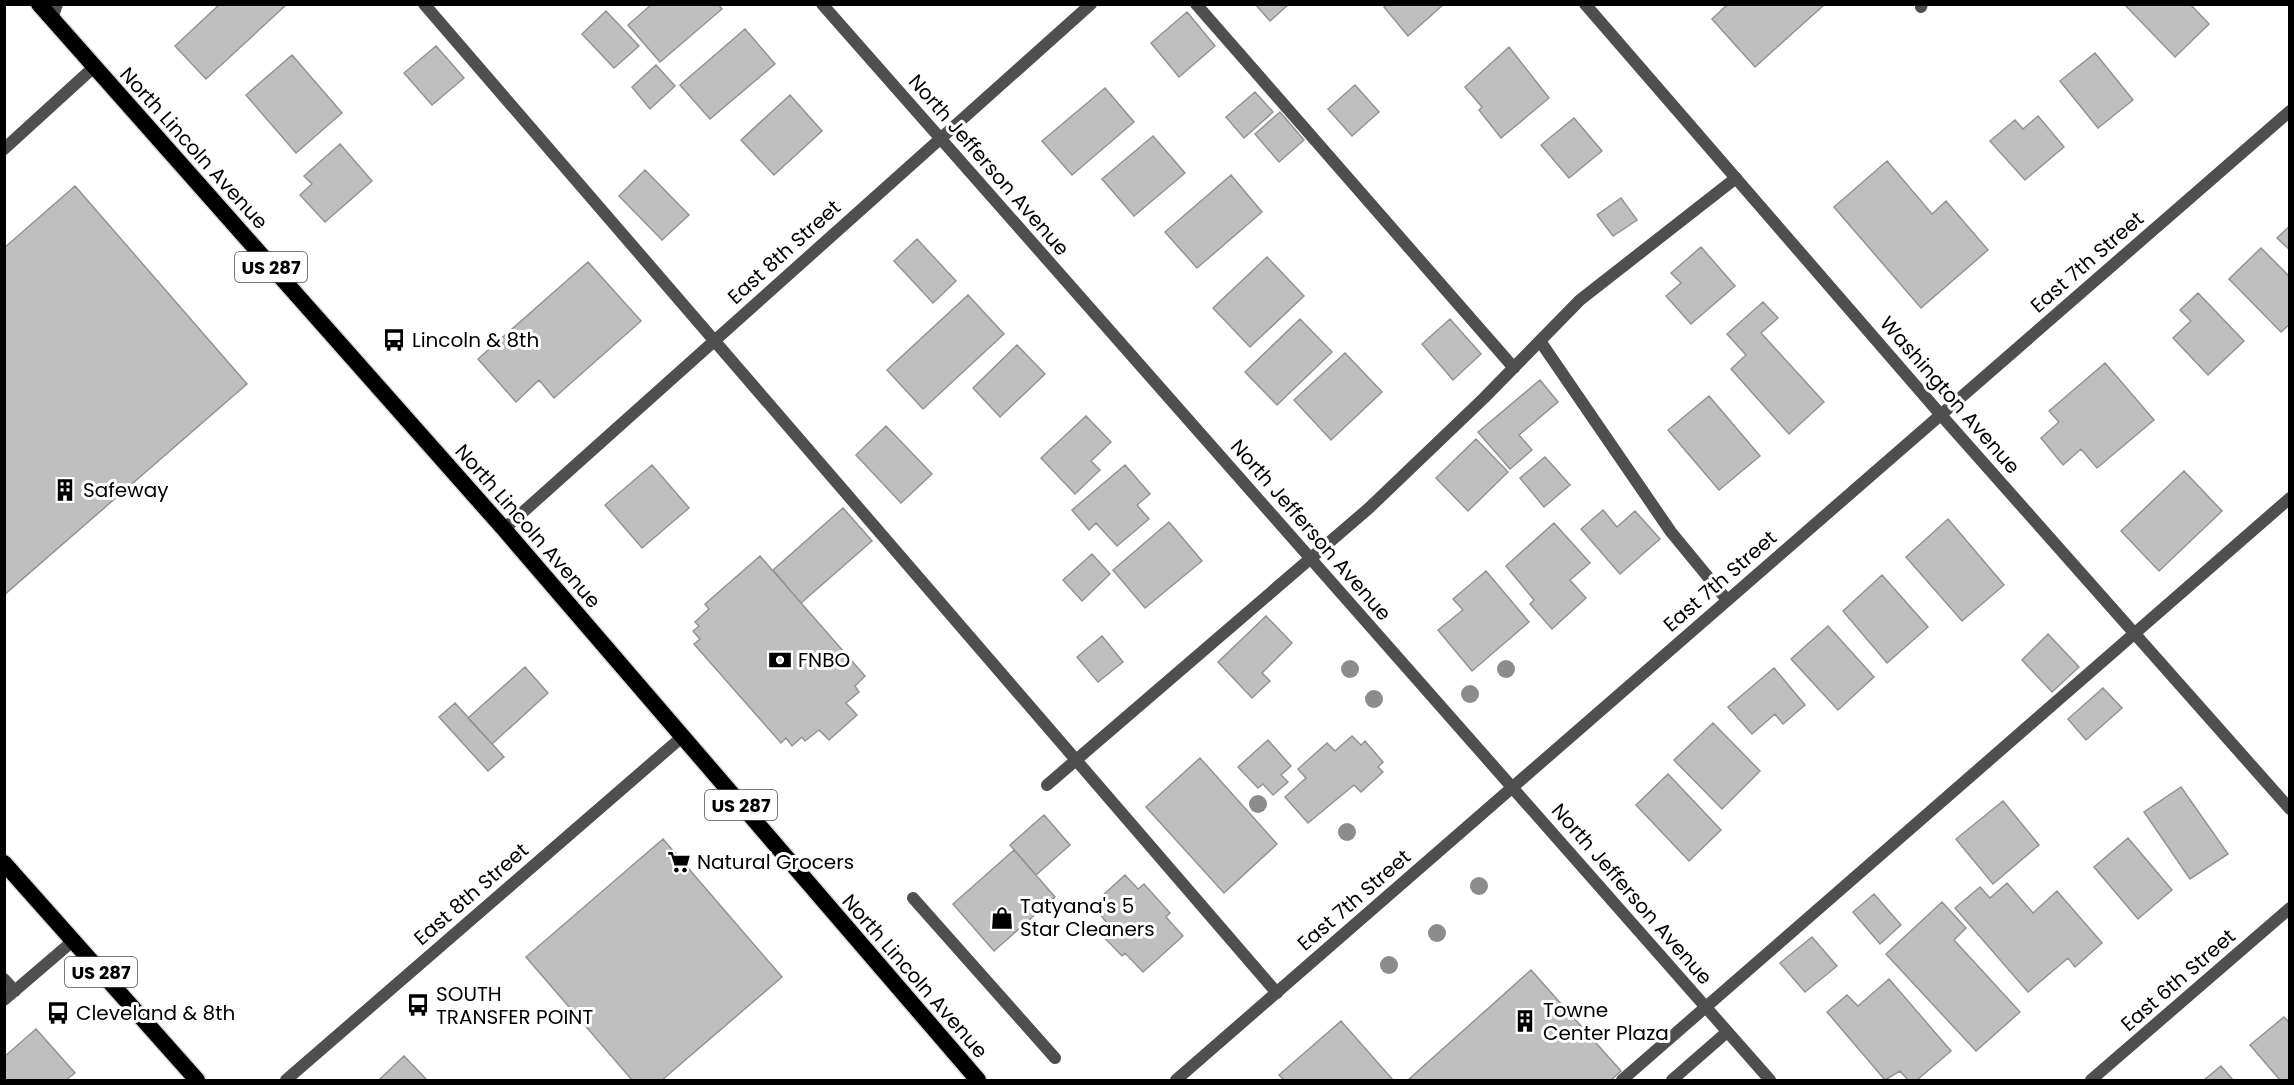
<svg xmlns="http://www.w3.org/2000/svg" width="2294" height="1085" font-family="Poppins,sans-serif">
  <rect width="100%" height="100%" fill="#fff"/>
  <!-- building -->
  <path fill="#bfbfbf" stroke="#939393" stroke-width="1.5" d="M220,4H287L206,79L175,46Z
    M652,4H718L722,9L660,62L628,25Z
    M1255,4H1289L1270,21Z
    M1387,4H1444L1408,36L1384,7Z
    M1728,4H1825L1755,67L1712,19Z
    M2190,4L2209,24L2175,57L2125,5Z
    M606,11L639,46L614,68L582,34Z
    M1187,12L1215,46L1179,77L1151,43Z
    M745,29L775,64L710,119L680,85Z
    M436,46L464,78L432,105L404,73Z
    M1509,47L1549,98L1501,138L1479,110L1482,107L1465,87Z
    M2095,53L2133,100L2098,128L2060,81Z
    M292,55L342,113L296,153L246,95Z
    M656,65L675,86L650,109L632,87Z
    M1355,85L1379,112L1352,136L1328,109Z
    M1105,88L1134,122L1072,175L1042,141Z
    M1255,92L1273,112L1244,138L1226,117Z
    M790,95L822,131L774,175L741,140Z
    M1280,112L1304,140L1279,162L1255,134Z
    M2038,116L2064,147L2025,180L1990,141L2015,120L2023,129Z
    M1574,118L1602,151L1569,178L1541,145Z
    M1153,136L1185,173L1134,216L1102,179Z
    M340,144L372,181L325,222L300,195L312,184L304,176Z
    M1887,161L1932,214L1946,201L1988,250L1921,308L1834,207Z
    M645,170L689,215L662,240L619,196Z
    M1231,175L1262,212L1197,268L1165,232Z
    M75,186L247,384L4,595V248Z
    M1621,198L1637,220L1613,236L1597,215Z
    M2290,226V250L2277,238Z
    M917,239L956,281L933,303L894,261Z
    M1701,247L1735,286L1691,324L1666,296L1681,283L1671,273Z
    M2261,248L2290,277V324L2281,332L2229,279Z
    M1267,257L1304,296L1250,347L1213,308Z
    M588,262L641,321L554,398L539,380L516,402L478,359Z
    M2198,293L2244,341L2208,375L2173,338L2191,321L2180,310Z
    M968,295L1004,334L923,409L887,370Z
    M1763,302L1778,318L1761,333L1824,402L1789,434L1731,369L1746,355L1727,334Z
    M1300,319L1332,352L1277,405L1245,372Z
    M1450,319L1481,354L1453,380L1422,344Z
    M1017,345L1045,374L1000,417L973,388Z
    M1345,353L1382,392L1331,440L1294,400Z
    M2105,363L2154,420L2097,468L2081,449L2063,465L2041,438L2059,422L2049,411Z
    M1540,380L1558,402L1519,435L1532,450L1510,469L1478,432Z
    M1709,396L1760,456L1719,490L1668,430Z
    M1086,416L1111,442L1091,461L1100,470L1075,494L1041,458Z
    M886,426L932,474L901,503L856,455Z
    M1476,439L1508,472L1468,511L1436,478Z
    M1545,457L1570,485L1544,507L1520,478Z
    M652,465L689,508L642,548L605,505Z
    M1125,465L1150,494L1137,505L1149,519L1117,546L1096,523L1089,530L1072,510Z
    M2184,471L2222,511L2159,571L2121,531Z
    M843,508L872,541L801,603L773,570Z
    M1603,510L1617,527L1635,511L1660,539L1620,574L1581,529Z
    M1948,519L2004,585L1962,621L1906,557Z
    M1169,522L1202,561L1145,608L1113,570Z
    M1554,523L1590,563L1570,580L1586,598L1552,629L1530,604L1534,600L1506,566Z
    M1092,554L1110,574L1082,601L1063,580Z
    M760,556L865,676L855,686L859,692L846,703L857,715L829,740L819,730L805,741L802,737L792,746L786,738L781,743L694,644L700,639L693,631L699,626L695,622L709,609L705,604Z
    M1486,571L1529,622L1472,671L1438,630L1463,610L1453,599Z
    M1882,575L1928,627L1887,663L1843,611Z
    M1266,616L1292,643L1262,673L1270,681L1252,698L1218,662Z
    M1828,626L1874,677L1838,710L1791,659Z
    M2048,634L2079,667L2052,692L2022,660Z
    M1102,636L1123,662L1098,682L1077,657Z
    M525,667L548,693L492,744L468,718Z
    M1774,668L1805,705L1783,724L1775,714L1752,734L1728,707Z
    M2103,688L2122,708L2086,740L2068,719Z
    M455,703L504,757L488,771L439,717Z
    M1713,723L1760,771L1722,809L1674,760Z
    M1352,736L1361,745L1365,741L1383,762L1378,767L1383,772L1361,792L1354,785L1308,823L1285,797L1306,778L1298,769L1327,743L1335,751Z
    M1268,740L1291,766L1281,775L1288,782L1273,795L1263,784L1258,788L1238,767Z
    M1200,758L1277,844L1224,893L1146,807Z
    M1668,774L1721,830L1689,861L1636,805Z
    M2181,787L2228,854L2190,879L2144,812Z
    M2003,801L2039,845L1993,884L1956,839Z
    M1044,815L1070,845L1036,875L1010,845Z
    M2128,838L2172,890L2138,919L2094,867Z
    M663,839L782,977L662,1080H632L526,957Z
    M1014,850L1055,897L994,951L953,904Z
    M1125,875L1138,889L1144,884L1170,913L1166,917L1183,936L1143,972L1125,953L1122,956L1099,932L1108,924L1097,911L1107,903L1101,897Z
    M2007,883L2033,913L2057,891L2102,943L2075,967L2068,958L2028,992L1955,908L1980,887L1990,898Z
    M1874,894L1901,925L1880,944L1853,912Z
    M1942,902L1966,928L1954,940L2020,1012L1976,1051L1886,954Z
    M1812,937L1837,966L1805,992L1780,963Z
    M1531,970L1621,1071L1611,1080H1408Z
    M1889,979L1951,1051L1917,1080H1908L1900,1071L1885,1080L1827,1012L1847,995L1858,1006Z
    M2284,1017L2290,1023V1080H2280L2250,1045Z
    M1341,1021L1393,1080H1284L1279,1075Z
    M36,1029L75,1073L66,1080H4V1057Z
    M404,1056L427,1080H379Z
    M2221,1066L2233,1080H2204Z"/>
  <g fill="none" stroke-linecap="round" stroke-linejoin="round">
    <!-- trunk casing -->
    <g stroke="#dbdbdb" stroke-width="19">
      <path id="trunk" d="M39,4L504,529L978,1080
        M4,863L197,1080"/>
    </g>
    <!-- service -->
    <path stroke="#4f4f4f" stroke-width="12" d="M424,4L1277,993
      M1196,4L1514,368
      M52,19L57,4
      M1540,341L1671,532L1727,600
      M1047,785L1368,509L1484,398L1580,300L1736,178
      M913,898L1055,1058
      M4,979L15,991
      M4,1000L74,940
      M1622,1080L2290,498
      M1672,1080L1727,1032"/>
    <!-- minor -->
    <path stroke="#4f4f4f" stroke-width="12" d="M822,4L1770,1080
      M1585,4L1941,415L2290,809
      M1921,7L1922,4
      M4,149L94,67
      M504,529L1091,4
      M286,1080L682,737
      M1176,1080L2290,111
      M2091,1080L2290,908"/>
    <!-- trunk -->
    <use href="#trunk" stroke="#000" stroke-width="16"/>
  </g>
  <!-- trees -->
  <g fill="#8c8c8c">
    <circle cx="1350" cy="669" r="9"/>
    <circle cx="1506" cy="669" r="9"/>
    <circle cx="1470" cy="694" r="9"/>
    <circle cx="1374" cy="699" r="9"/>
    <circle cx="1258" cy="804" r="9"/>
    <circle cx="1347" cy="832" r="9"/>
    <circle cx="1479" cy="886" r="9"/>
    <circle cx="1437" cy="933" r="9"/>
    <circle cx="1389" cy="965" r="9"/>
  </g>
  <!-- icons -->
  <defs>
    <g id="bus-bare" transform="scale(1.8)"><path d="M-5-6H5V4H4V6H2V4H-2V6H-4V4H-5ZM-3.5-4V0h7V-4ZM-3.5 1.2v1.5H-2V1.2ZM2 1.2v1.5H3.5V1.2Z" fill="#000" stroke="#fff" stroke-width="2.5" paint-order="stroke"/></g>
    <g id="building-bare" transform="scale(1.8)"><path d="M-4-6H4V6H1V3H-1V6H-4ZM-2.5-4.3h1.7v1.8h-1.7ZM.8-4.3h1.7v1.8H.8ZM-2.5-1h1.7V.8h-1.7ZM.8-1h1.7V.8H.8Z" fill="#000" stroke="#fff" stroke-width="2.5" paint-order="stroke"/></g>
    <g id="bank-bare" transform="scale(1.8)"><path d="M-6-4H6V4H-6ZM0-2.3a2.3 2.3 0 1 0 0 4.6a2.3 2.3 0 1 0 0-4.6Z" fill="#000" stroke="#fff" stroke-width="2.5" paint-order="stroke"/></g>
    <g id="supermarket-bare" transform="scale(1.8)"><path d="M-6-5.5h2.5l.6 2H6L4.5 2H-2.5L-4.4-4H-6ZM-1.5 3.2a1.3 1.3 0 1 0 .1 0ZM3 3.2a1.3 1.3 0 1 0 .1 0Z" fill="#000" stroke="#fff" stroke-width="2.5" paint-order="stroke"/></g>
    <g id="shop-bare" transform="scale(1.8)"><path d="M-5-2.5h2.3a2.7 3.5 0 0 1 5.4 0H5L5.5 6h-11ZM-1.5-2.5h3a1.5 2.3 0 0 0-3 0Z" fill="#000" stroke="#fff" stroke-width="2.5" paint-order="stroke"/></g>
  </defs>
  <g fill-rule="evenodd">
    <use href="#bus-bare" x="394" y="340"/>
    <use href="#building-bare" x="65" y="490"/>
    <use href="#bank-bare" x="780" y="660"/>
    <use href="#supermarket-bare" x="679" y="862"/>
    <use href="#shop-bare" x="1002" y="918"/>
    <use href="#bus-bare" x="418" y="1005"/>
    <use href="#bus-bare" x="58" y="1013"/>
    <use href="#building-bare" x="1525" y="1021"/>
  </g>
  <g text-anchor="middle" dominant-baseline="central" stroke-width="6" stroke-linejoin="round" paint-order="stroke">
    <!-- shield labels -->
    <g fill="#fff" stroke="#4c4c4c" stroke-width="1.5">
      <rect x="235" y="252" width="72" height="30" rx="4.5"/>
      <rect x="705" y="790" width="72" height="30" rx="4.5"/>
      <rect x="65" y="957" width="72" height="30" rx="4.5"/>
    </g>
    <g font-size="18" font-weight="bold" fill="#000">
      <text x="271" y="267">US 287</text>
      <text x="741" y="805">US 287</text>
      <text x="101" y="972">US 287</text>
    </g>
    <!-- street labels -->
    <g font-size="20" fill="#000" stroke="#fff">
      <text transform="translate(194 148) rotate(48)">North Lincoln Avenue</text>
      <text transform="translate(989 165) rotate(49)">North Jefferson Avenue</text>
      <text transform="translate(784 252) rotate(-42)">East 8th Street</text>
      <text transform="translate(2087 262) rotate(-41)">East 7th Street</text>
      <text transform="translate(1950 395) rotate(49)">Washington Avenue</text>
      <text transform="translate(528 526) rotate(49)">North Lincoln Avenue</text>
      <text transform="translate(1311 530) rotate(49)">North Jefferson Avenue</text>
      <text transform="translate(1720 581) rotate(-41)">East 7th Street</text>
      <text transform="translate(471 894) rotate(-41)">East 8th Street</text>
      <text transform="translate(1632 894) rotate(49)">North Jefferson Avenue</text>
      <text transform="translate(1354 900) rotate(-41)">East 7th Street</text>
      <text transform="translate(915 976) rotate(49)">North Lincoln Avenue</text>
      <text transform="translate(2178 980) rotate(-41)">East 6th Street</text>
    </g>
    <!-- poi labels -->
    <g font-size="20" fill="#000" stroke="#fff" text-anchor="start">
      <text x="412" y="340">Lincoln &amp; 8th</text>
      <text x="83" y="490">Safeway</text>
      <text x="798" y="660">FNBO</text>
      <text x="697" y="862">Natural Grocers</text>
      <text x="1020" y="906">Tatyana's 5<tspan x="1020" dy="23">Star Cleaners</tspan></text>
      <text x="436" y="994">SOUTH<tspan x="436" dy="23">TRANSFER POINT</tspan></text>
      <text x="1543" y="1010">Towne<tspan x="1543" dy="23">Center Plaza</tspan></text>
      <text x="76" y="1013">Cleveland &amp; 8th</text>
    </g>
  </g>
  <!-- border -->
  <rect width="2294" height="1085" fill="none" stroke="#000000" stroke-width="12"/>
</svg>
